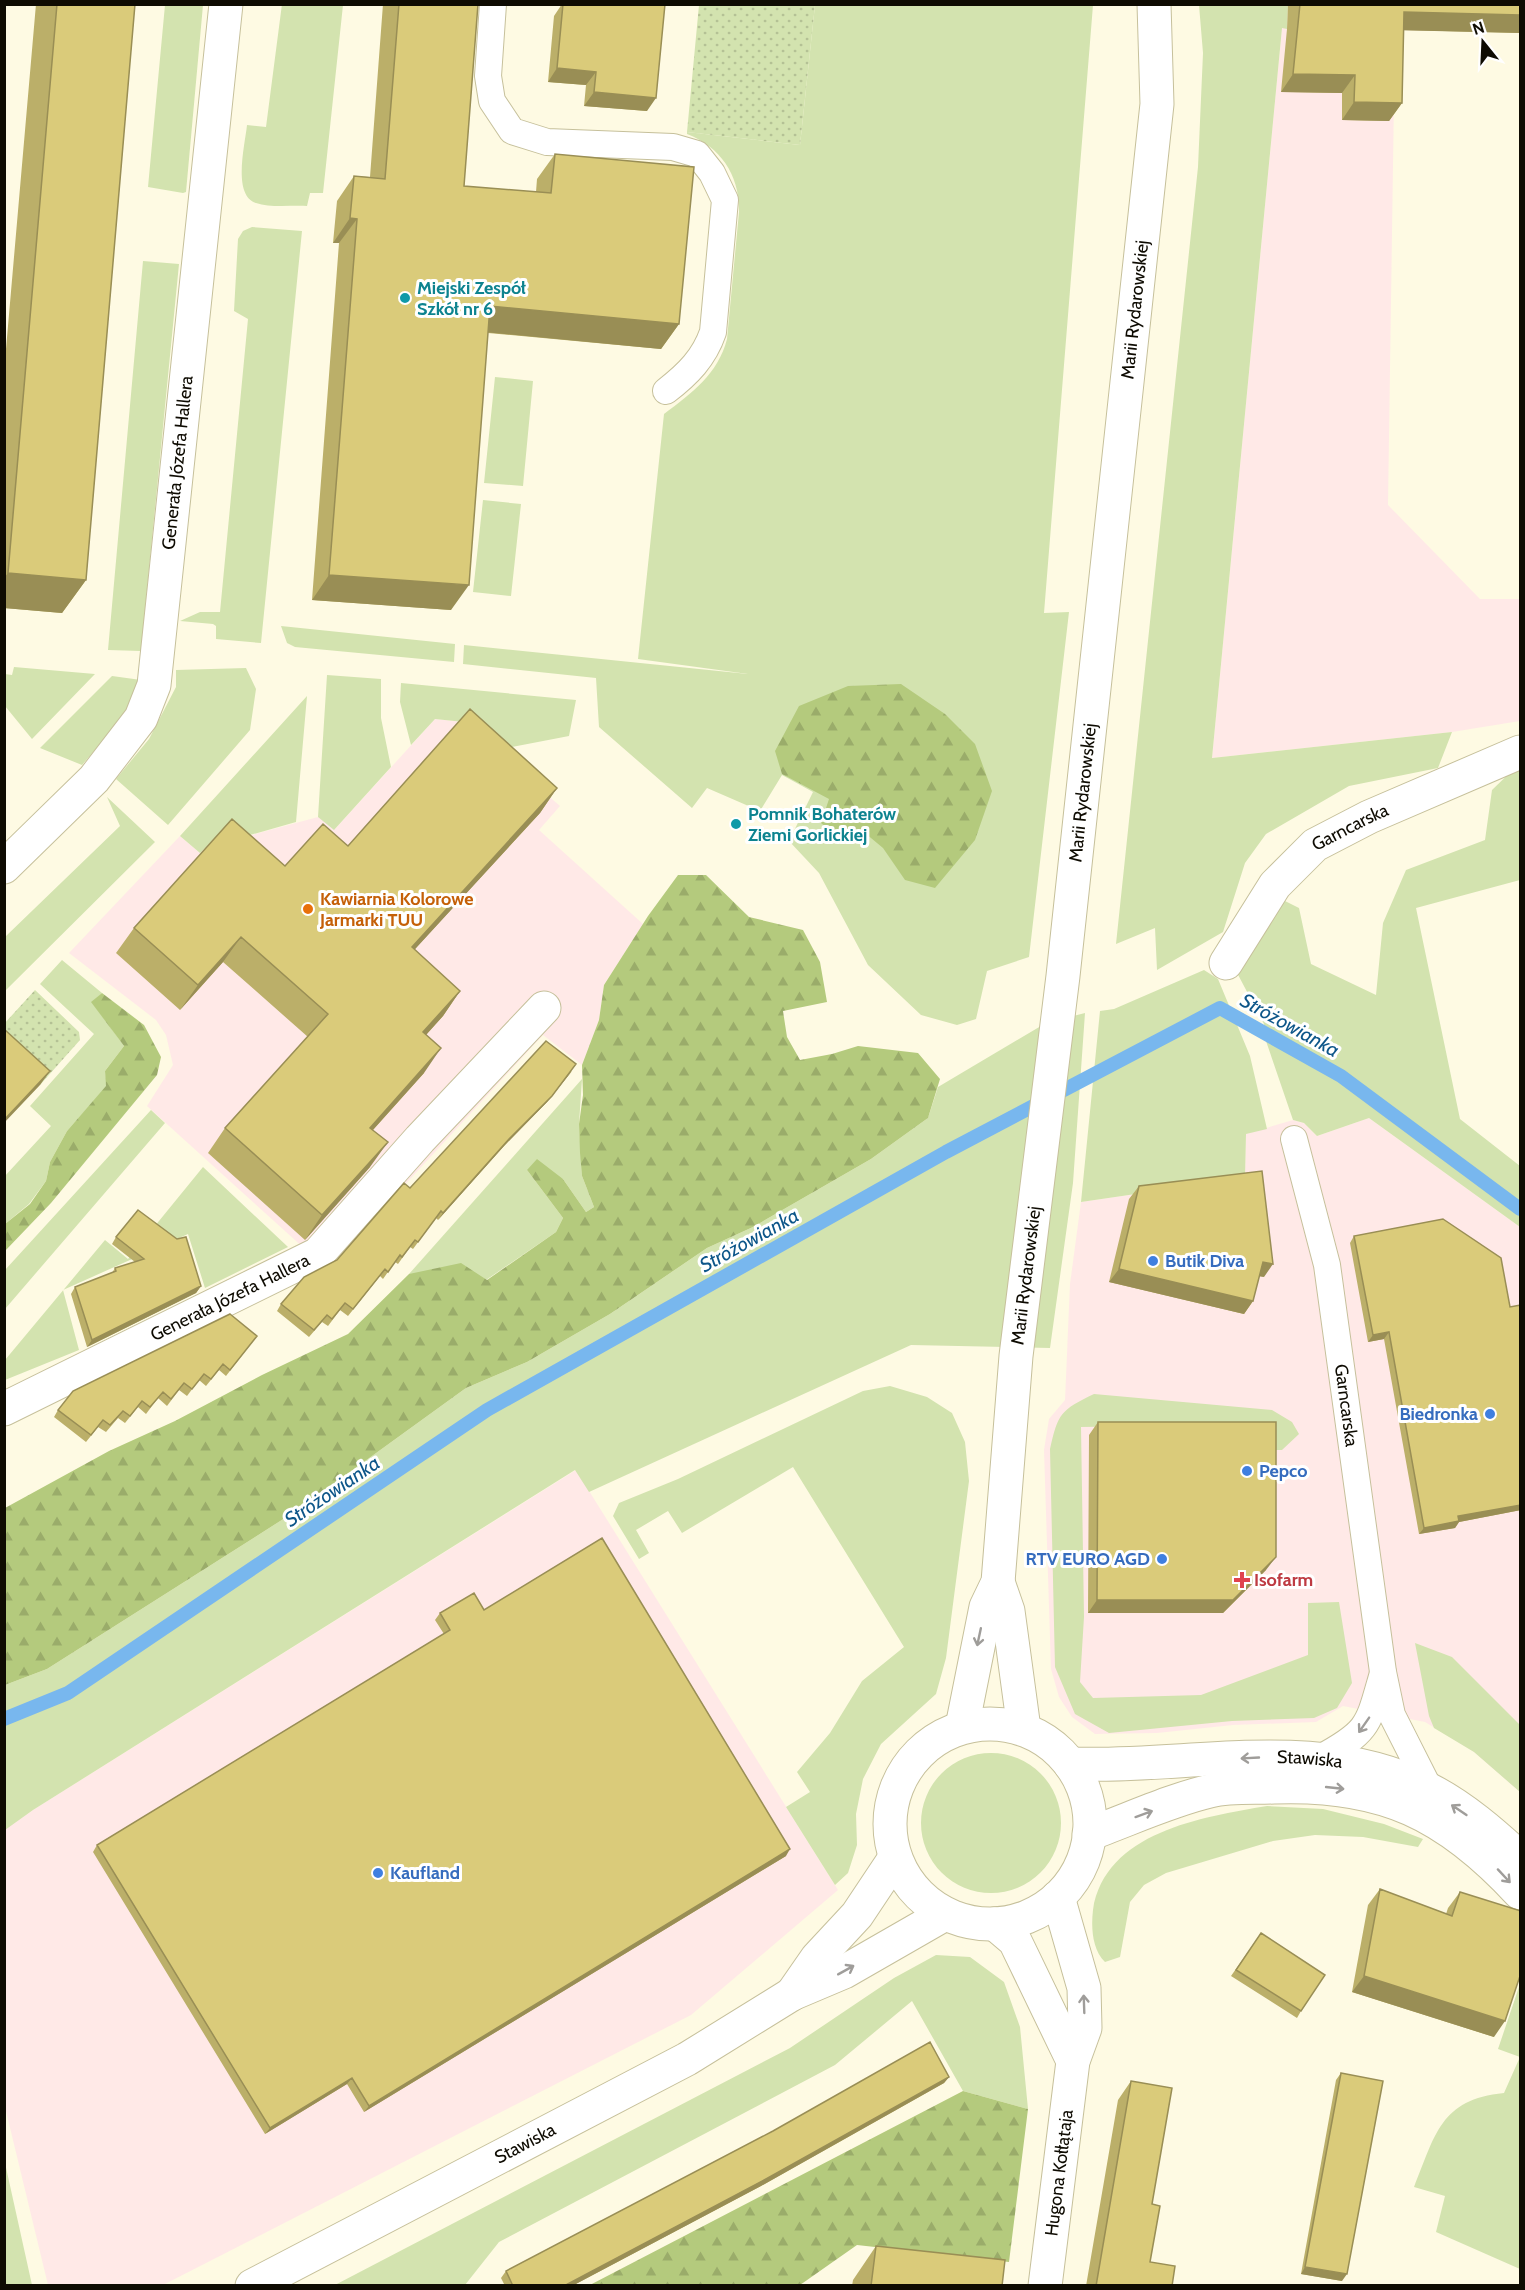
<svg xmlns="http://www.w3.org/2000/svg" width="1525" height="2290" font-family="Cabin,sans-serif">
  <defs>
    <pattern id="forest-firs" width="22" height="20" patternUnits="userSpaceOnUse" patternTransform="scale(1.5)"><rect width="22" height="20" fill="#b4ca7d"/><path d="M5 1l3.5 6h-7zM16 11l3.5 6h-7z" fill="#9aac6a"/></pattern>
    <pattern id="park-dots" width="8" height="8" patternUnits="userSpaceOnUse" patternTransform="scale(1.5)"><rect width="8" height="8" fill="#d3e3af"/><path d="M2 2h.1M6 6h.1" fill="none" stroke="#b4c195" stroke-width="1.8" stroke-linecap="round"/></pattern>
  </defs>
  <rect width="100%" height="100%" fill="#fefae3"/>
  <!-- commercial -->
  <path fill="#ffe9e7" d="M1288,5L1520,32L1395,30L1388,505L1480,599H1520V721L1452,732L1212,758L1282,28H1287Z
    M435,719L464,722L560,806L539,830L643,924L604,985L599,1020L582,1065L543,1035L327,1269L147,1106L173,1065L166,1035L156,1020L69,953L180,836L200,853L214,839L222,843L318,817L335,829Z
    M1369,1118L1520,1227V1792L1474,1752L1425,1722L1343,1706L1316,1722L1233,1725L1157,1733L1095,1734L1072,1717L1059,1697L1051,1669L1044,1450L1049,1419L1065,1400L1070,1284L1081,1202L1245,1178L1246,1134L1293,1120L1304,1123L1317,1136Z
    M576,1470L838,1890L691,2015L163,2285H48L5,2107L4,1830L33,1810Z"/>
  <!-- green -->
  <path fill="#d3e3af" d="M282,4L343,5L323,193H310L307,206C292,205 270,208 256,203C232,195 245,145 247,125L266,127Z
    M165,5H203L186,192L183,193L148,187Z
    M815,5H1093L1044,613L1069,612L1029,957L987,971L976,1019L957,1025L921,1015L868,965L819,873L789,841L813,792L782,775L760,811L707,788L692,808L599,727L596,678L463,664L464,645L748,674L638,659L664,414C692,393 718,374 727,339L739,212C740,176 721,147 687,134V132L800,145Z
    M1199,5H1288L1287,29L1282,28L1212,758L1452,732L1438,768L1349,786L1266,834L1245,863L1223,932L1157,970L1155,928L1116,944L1198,167L1203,53Z
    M252,227L302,231L261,643L216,639V626L213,624L180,621L200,612H220L248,319L234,311L238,239L243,231Z
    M143,261L179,264L141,651L108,650Z
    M495,377L533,381L523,486L484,483Z
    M483,500L521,504L511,596L473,592Z
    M281,626L455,644L454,662L295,647L287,643Z
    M14,667L95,674L32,739L5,706V674L12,675Z
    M246,668L256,689L250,730L168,825L116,779L149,739L176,687V670Z
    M327,675L381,679V718L391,767L334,830L318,817Z
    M112,676L141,680L125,715L82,765L40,748Z
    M401,683L576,700L569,736L496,750L464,722L435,719L411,745L400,702Z
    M307,696L296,822L222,843L214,839L200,853L180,836Z
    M1520,763V880L1416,908L1460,1119L1520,1166V1227L1369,1118L1317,1136L1304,1123L1293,1120L1266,1041L1264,1024L1235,969L1275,896L1299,908L1311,964L1376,995L1383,923L1406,870L1485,840L1492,790Z
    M107,797L155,842L5,991V937L120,826Z
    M62,960L102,993L92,1002L124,1046L105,1071L107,1086L67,1131L50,1162L46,1181L29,1204L5,1224L4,1177L51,1126L30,1106L94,1034L40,984Z
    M1204,970L1218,979L1250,1056L1267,1129L1246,1134L1245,1178L1081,1202L1100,1011L1114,1009Z
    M1085,1013L1073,1183L1050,1348L911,1345L589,1492L575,1470L33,1810L5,1830V1685L47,1669L296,1511L466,1388L527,1362L610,1314L707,1248L753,1227L871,1159L928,1118L938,1087L1046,1023Z
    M582,1079L579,1124L582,1176L594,1207L586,1212L563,1179L527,1170L563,1218L556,1232L486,1280L409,1274Z
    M151,1110L165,1123L5,1309V1270Z
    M203,1167L288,1247L205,1288L188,1234L63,1290L79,1350L5,1380V1360L105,1240L128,1259Z
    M890,1386L927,1397L952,1413L965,1442L969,1481L946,1658L936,1694L881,1744L863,1779L856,1814L857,1845L848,1873L835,1885L786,1807L810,1792L797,1772L830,1733L862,1681L904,1647L793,1467L682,1533L668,1511L636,1530L649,1553L639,1559L613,1516L619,1503L678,1479L863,1391Z
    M1094,1394L1272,1410L1292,1422L1299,1434L1282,1450H1269L1268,1424L1081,1427L1084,1617L1080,1682L1093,1698L1201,1695L1308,1655V1603L1339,1602L1352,1683L1337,1708L1314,1718L1232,1721L1109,1733L1075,1714L1055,1667L1050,1449C1058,1413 1061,1410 1094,1394Z
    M1415,1643L1452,1657L1520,1725V1792L1474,1752L1434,1728L1429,1716Z
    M921 1823a70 70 0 1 1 140 0a70 70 0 1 1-140 0Z
    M1267,1806L1323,1809L1384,1824L1423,1839L1418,1847L1363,1837L1315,1835L1273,1841L1166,1873L1144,1885L1130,1902L1120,1957L1105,1962C1092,1949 1091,1927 1093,1910C1105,1832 1202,1817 1267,1806Z
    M936,1955L970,1957L1004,1982L1020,2027L1028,2109L963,2091L912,2001L835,2065L499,2242L465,2285L333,2286L790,2048L894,1978Z
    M1520,1984V2269L1436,2232L1445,2196L1414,2187C1435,2136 1440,2099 1504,2093L1520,2057L1498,2049Z
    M5,2163L32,2285H5Z"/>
  <!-- forest -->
  <path fill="url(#forest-firs)" d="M901,684L945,714L975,744L992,791L975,840L935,888L905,880L883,848L865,833L837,837L821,823L829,799L782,774L775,751L799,706L848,686Z
    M678,875H706L749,917L803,930L820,962L827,1002L783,1011L787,1037L800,1060L832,1054L858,1046L918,1053L940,1079L928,1118L871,1159L753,1227L707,1248L610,1314L527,1362L466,1388L296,1511L47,1669L5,1685V1508L109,1451L175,1421L262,1375L348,1334L409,1274L461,1263L487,1280L556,1232L563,1218L527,1170L537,1159L563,1179L586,1212L594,1207L582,1176L580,1153L579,1124L583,1095L582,1065L599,1020L604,985L648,916Z
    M102,993L144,1025L161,1057L157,1075L51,1203L5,1251V1224L30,1204L46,1181L50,1162L67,1131L106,1086L105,1071L124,1046L91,1002Z
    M963,2091L1028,2109L1009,2262L857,2245L800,2285L588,2286Z"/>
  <!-- park -->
  <path fill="url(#park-dots)" d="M699,5H815L800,145L687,132Z
    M35,990L79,1032L80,1040L40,1085L5,1051L4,1024Z"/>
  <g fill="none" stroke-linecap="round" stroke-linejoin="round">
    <!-- stream -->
    <path stroke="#78b7ee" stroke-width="14" d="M4,1719L68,1693L487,1410L946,1152L1220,1008L1341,1076L1520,1209"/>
    <!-- lane casing -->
    <g stroke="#c6c09b" stroke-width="28">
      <g id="lane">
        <path d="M493,4L488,76L492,101L512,131L547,142L673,147L697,154L712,173L725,200L713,332C704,358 688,374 666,391"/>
        <path id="s1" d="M1294,1139L1327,1265L1383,1672L1392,1715L1430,1790"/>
        <path d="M1320,1758C1370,1731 1368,1725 1383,1673"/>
      </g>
    </g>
    <!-- street casing -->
    <g stroke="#c6c09b" stroke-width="35">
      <g id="street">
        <path id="s2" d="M4,867L94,779L141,718L154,685L226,4"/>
        <path id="s3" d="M1226,963L1275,885L1315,845L1369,817L1520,752"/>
        <path id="s4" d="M4,1409L318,1254L420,1139L544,1008"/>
      </g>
    </g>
    <!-- secondary casing -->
    <g stroke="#c6c09b" stroke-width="35">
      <g id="secondary">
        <path d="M998,1582L1008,1611L1024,1729"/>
        <circle cx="990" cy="1824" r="100"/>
        <path id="s5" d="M962,1727L986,1607L998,1582L1016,1356L1063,976L1157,104L1154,4"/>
        <path id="s6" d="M1070,1764C1189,1769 1319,1732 1430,1790C1463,1807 1493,1833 1520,1858"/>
        <path d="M1089,1834C1128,1820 1171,1800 1210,1791C1230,1786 1254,1788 1274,1787C1383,1783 1447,1814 1520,1893"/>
        <path d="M995,1924L1015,1941L1073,2061"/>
        <path d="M792,1994L817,1958L857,1915L895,1858"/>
        <path id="s7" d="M252,2286L687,2059L792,1994L844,1972L945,1914"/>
        <path id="s8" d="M1045,2286L1073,2061L1085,2028L1084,1988L1058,1897"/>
      </g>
    </g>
    <!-- lane -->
    <use href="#lane" stroke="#fff" stroke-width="26"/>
    <!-- street -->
    <use href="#street" stroke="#fff" stroke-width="33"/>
    <!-- secondary -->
    <use href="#secondary" stroke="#fff" stroke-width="33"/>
  </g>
  <!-- wall -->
  <path fill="#bbaf69" d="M36,4H135L86,580L62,613L4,608V372Z
    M383,4H478L464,186L536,192L537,179L555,154L679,324L661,349L488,333L451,610L312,600L339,243H333L337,201L354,176L370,177Z
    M562,4H665L647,111L584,106L586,85L548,82L554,16Z
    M1288,4H1521V33L1403,30L1402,103L1389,121L1342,120V93L1281,92L1287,29Z
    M557,788L540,813L414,950L460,991L443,1016L426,1035L424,1073L373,1130L370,1167L305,1240L208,1153L225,1128L308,1037L223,962L180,1010L116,953L134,928L285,866Z
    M572,1071L547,1102L504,1146L438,1220L436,1218L413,1249L410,1247L398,1264L395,1262L383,1279L380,1276L348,1316L340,1310L328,1326L322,1322L309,1337L277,1311L281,1304L337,1260L410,1188Z
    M1139,1186L1264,1277L1259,1276L1253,1301L1244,1314L1109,1282L1129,1199Z
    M1354,1236L1510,1307L1521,1305V1510L1459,1522L1455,1528L1419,1534L1384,1339L1368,1342L1350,1243Z
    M116,1237L201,1286L196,1293L87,1347L71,1294L75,1287L112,1273L115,1268L135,1262L112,1244Z
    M257,1336L226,1376L219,1370L206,1386L199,1380L187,1396L179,1390L167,1406L158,1398L146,1414L138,1407L125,1423L118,1418L106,1432L98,1427L86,1442L54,1417L58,1410Z
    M1098,1422L1266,1570L1223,1613H1088L1089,1435Z
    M484,1610L786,1856L364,2112L347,2084L265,2134L93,1852L97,1845L444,1634L435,1620L440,1613Z
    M1380,1889L1446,1914L1448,1908L1460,1892L1494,2037L1352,1992L1368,1905Z
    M1261,1933L1301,2011L1297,2018L1231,1976Z
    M1341,2073L1342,2281L1301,2274L1336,2080Z
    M949,2077L944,2083L761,2186L572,2286H505L501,2278L506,2271L773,2131Z
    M1131,2081L1152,2204L1150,2262L1172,2286H1086L1118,2100Z
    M876,2246L1002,2286H852L853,2280Z"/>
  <!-- shaded-wall -->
  <path fill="#998e55" d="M1404,12L1521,15V33L1391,30Z
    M557,68L596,72L586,85L548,82Z
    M1293,74L1355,75L1342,93L1281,92Z
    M594,92L656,98L647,111L584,106Z
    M1354,102L1402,103L1389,121L1342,120Z
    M350,218L357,219L339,243H333Z
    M490,306L679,324L661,349L473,331Z
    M8,573L86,580L62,613L4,608V578Z
    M329,575L469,585L451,610L312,600Z
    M557,788L540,813L394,972L412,947Z
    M241,937L223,962L180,1010L198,985Z
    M460,991L443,1016L406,1057L423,1032Z
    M441,1048L424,1073L353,1152L370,1128Z
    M50,1071L40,1085L4,1123V1120Z
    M572,1071L547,1102L504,1146L438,1220L443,1213L509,1139Z
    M388,1142L370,1167L305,1240L322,1215Z
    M1263,1262L1273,1264L1264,1277L1253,1275Z
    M1119,1269L1253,1301L1244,1314L1109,1282Z
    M201,1286L196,1293L87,1347L92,1340Z
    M1389,1332L1384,1339L1368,1342L1373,1335Z
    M1521,1505V1510L1459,1522L1455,1528L1419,1534L1424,1528L1458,1516Z
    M1276,1557L1266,1570L1223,1613H1088L1097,1600Z
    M790,1849L786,1856L364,2112L369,2106Z
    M1364,1976L1505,2021L1494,2037L1352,1992Z
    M949,2077L944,2083L761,2186L572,2286H564Z
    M352,2078L347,2084L265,2134L270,2128Z
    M1305,2267L1347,2274L1342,2281L1301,2274Z"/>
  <!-- building -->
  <path fill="#dacb7a" stroke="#998e55" stroke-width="1.5" d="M57,4H135L86,580L8,573Z
    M399,4H478L464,186L551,193L555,154L694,167L679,324L490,306L469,585L329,575L357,219L350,218L354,176L385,179Z
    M563,4H665L656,98L594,92L596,72L557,68Z
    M1300,4H1521V15L1404,12L1402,103L1354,102L1355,75L1293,74Z
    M470,709L557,788L412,947L460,991L423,1032L441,1048L370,1128L388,1142L322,1215L225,1128L328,1014L241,937L198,985L134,928L232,819L285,866L323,824L348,846Z
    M4,1029L50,1071L4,1120Z
    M546,1041L576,1064L552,1096L509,1139L443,1213L441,1211L418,1242L415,1240L402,1257L400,1255L388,1272L385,1269L353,1309L345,1303L332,1319L327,1315L314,1330L281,1304L304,1277L337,1260L404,1183L410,1188Z
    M1262,1171L1273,1264L1263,1262L1253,1301L1119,1269L1139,1186Z
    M138,1210L177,1239L186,1237L201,1286L92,1340L75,1287L116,1271L115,1268L144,1259L116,1237Z
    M1443,1219L1501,1258L1510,1307L1521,1305V1505L1458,1516L1459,1521L1424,1528L1389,1332L1373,1335L1354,1236Z
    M230,1314L257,1336L230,1370L223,1364L211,1379L204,1374L192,1389L184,1383L171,1399L163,1392L150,1407L142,1401L130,1416L123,1411L110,1425L103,1420L91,1435L58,1410L73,1391Z
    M1098,1422H1276V1557L1233,1600H1097Z
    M602,1538L790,1849L369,2106L352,2078L270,2128L97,1845L450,1630L440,1613L474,1593L484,1610Z
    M1380,1889L1452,1916L1460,1892L1521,1911V1973L1505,2021L1364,1976Z
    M1261,1933L1325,1975L1301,2011L1236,1970Z
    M930,2042L949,2077L766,2179L564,2286H513L506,2271L773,2131Z
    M1341,2073L1383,2081L1347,2274L1305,2267Z
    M1131,2081L1172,2088L1152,2204L1160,2206L1150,2262L1175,2266L1172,2286H1096Z
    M876,2246L1005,2260L1002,2286H871Z"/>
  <!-- one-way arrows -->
  <defs><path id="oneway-shaft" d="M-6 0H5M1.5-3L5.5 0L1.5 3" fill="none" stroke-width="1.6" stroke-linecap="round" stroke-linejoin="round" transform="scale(1.5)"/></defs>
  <g stroke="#9f9d9a">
    <use href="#oneway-shaft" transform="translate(979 1637) rotate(102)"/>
    <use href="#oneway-shaft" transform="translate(1364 1725) rotate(125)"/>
    <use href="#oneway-shaft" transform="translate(1250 1758) rotate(177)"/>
    <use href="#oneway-shaft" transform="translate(1335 1788) rotate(6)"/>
    <use href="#oneway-shaft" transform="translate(1459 1810) rotate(-146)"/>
    <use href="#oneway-shaft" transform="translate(1144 1814) rotate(-20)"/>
    <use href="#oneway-shaft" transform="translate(1504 1876) rotate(47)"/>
    <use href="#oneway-shaft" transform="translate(846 1970) rotate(-29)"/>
    <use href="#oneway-shaft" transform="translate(1084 2004) rotate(-92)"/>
  </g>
  <!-- markers -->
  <g fill="#0f9aa8" stroke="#fff" stroke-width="2">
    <circle cx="405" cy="298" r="6"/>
    <circle cx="736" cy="824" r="6"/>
  </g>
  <circle fill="#e8710a" stroke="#fff" stroke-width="2" cx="308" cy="909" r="6"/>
  <g fill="#3f7fe0" stroke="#fff" stroke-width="2">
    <circle cx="1153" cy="1261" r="6"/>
    <circle cx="1490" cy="1414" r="6"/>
    <circle cx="1247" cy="1471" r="6"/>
    <circle cx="1162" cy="1559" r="6"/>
    <circle cx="378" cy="1873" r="6"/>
  </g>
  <path fill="#e0444e" stroke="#fff" stroke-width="2" d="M1239 1571h6v6h6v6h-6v6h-6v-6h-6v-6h6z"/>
  <g text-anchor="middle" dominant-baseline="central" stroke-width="6" stroke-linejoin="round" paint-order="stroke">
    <!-- culture labels -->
    <g font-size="18" font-weight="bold" fill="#0d838f" stroke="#fff" text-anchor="start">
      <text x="417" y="288">Miejski Zespół<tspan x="417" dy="21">Szkół nr 6</tspan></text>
      <text x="748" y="814">Pomnik Bohaterów<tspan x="748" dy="21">Ziemi Gorlickiej</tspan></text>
    </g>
    <!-- street labels -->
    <g font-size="18" fill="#0e0b02" stroke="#fff">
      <text stroke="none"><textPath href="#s5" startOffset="1430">Marii Rydarowskiej</textPath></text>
      <text stroke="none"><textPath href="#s2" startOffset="462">Generała Józefa Hallera</textPath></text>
      <text stroke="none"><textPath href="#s5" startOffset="944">Marii Rydarowskiej</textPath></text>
      <text stroke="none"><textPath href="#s3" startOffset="188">Garncarska</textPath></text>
      <text stroke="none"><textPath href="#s5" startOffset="458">Marii Rydarowskiej</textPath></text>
      <text stroke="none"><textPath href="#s4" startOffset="252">Generała Józefa Hallera</textPath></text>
      <text stroke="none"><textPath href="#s1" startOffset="272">Garncarska</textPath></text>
      <text stroke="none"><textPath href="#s6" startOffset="240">Stawiska</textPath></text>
      <text stroke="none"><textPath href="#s7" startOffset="308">Stawiska</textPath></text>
      <text stroke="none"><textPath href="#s8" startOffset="114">Hugona Kołłątaja</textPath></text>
    </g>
    <!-- food labels -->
    <g font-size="18" font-weight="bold" fill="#c56008" stroke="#fff" text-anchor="start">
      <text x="320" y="899">Kawiarnia Kolorowe<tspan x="320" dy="21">Jarmarki TUU</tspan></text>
    </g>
    <!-- shop labels -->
    <g font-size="18" font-weight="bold" fill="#366cbe" stroke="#fff" text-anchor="start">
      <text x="1165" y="1261">Butik Diva</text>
      <text x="1478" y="1414" text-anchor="end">Biedronka</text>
      <text x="1259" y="1471">Pepco</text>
      <text x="1150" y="1559" text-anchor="end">RTV EURO AGD</text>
      <text x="390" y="1873">Kaufland</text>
    </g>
    <!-- health labels -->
    <g font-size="18" font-weight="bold" fill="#be3a42" stroke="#fff" text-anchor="start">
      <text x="1254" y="1580">Isofarm</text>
    </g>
    <!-- water labels -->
    <g font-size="20" font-style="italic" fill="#0d5689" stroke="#fff">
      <text transform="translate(1290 1025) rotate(29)">Stróżowianka</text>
      <text transform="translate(749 1240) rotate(-29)">Stróżowianka</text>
      <text transform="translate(332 1491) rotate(-34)">Stróżowianka</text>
    </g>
  </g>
  <!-- border -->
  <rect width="1525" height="2290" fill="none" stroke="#0e0b02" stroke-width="12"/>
  <!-- north arrow -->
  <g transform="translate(1483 42) rotate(342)" stroke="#ffffff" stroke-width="4.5" paint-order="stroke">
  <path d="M0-4.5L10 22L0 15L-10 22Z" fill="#0e0b02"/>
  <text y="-9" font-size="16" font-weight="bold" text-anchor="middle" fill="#0e0b02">N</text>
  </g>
</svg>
